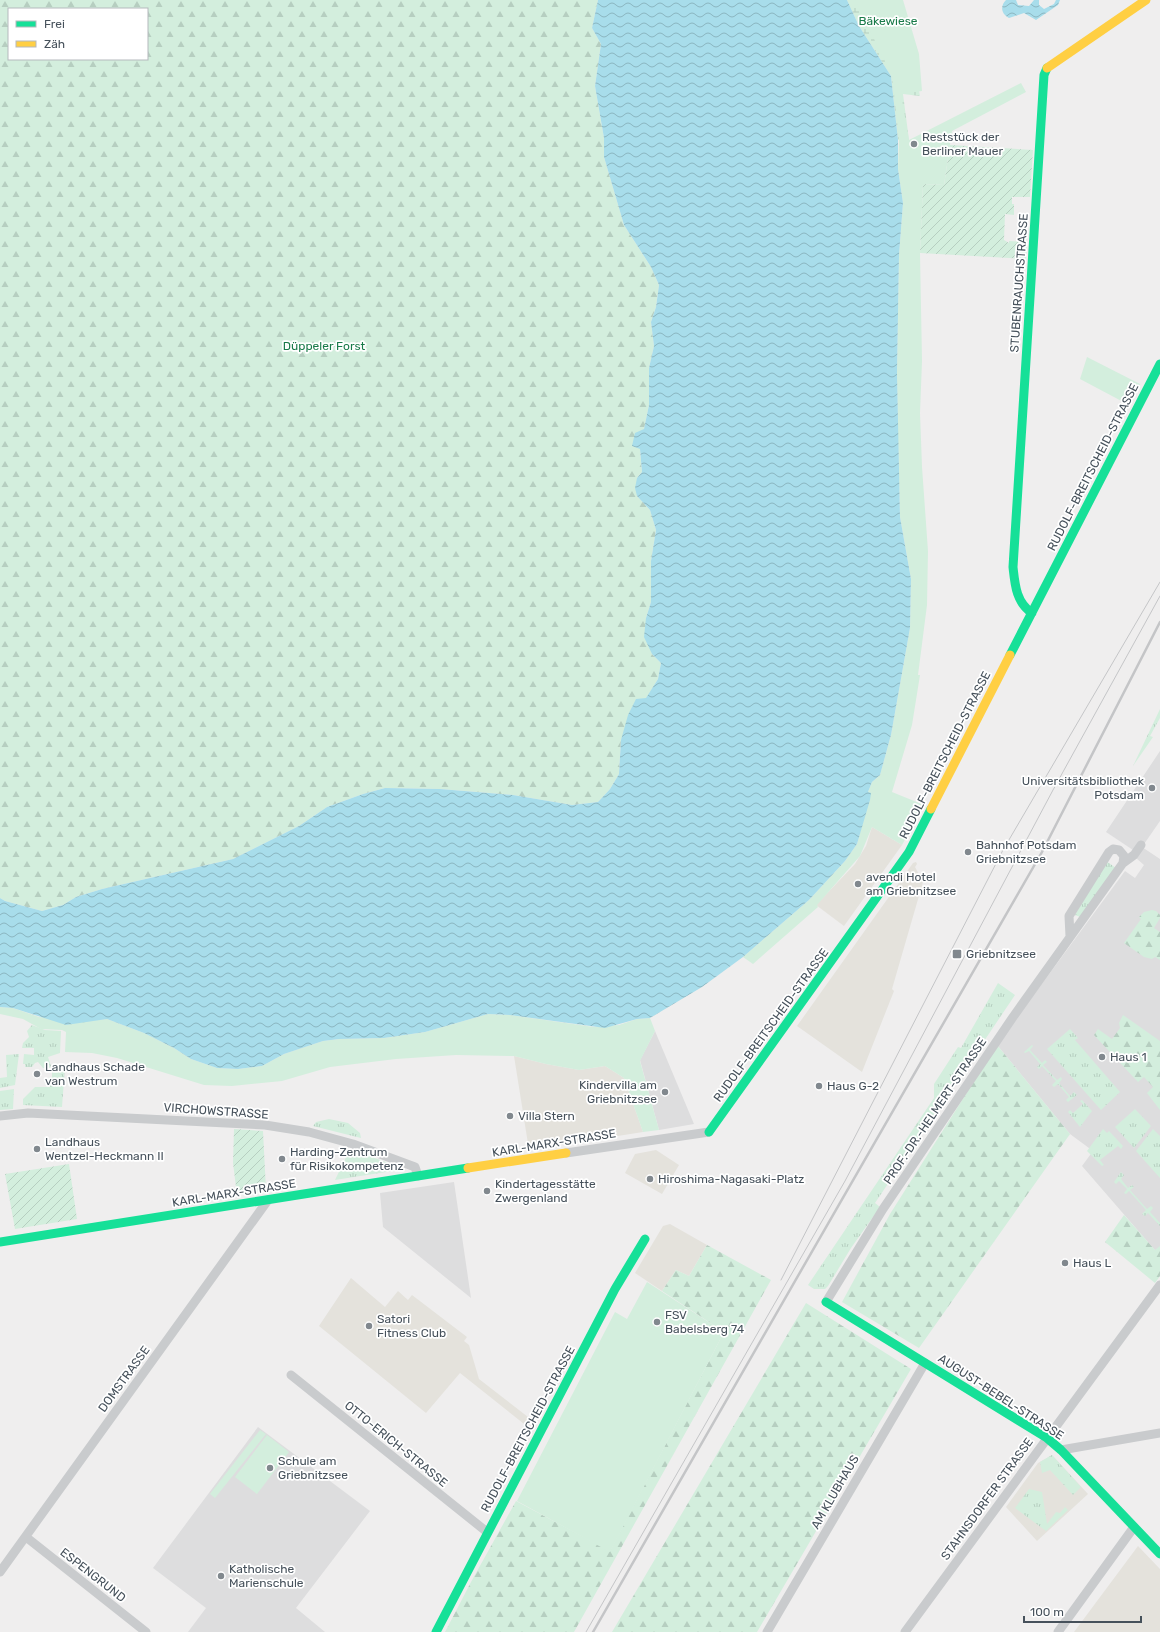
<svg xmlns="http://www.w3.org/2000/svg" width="1160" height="1632" font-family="Rubik,sans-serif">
  <defs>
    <pattern id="grass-tufts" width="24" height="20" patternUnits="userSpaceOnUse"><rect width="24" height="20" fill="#d3eedd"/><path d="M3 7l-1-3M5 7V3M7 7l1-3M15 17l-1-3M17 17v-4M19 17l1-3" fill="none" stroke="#b6cec0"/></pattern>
    <pattern id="forest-firs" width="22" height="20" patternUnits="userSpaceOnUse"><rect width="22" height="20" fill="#d3eedd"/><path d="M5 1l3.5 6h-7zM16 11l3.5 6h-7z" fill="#b6cec0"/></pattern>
    <pattern id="wetland-marsh" width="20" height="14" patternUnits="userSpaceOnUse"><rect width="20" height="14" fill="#d3eedd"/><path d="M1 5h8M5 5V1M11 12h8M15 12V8" fill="none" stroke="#b6cec0"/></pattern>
    <pattern id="garden-furrows" width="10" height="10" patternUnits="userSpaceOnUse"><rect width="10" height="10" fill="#d3eedd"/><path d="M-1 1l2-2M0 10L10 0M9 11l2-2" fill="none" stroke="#b6cec0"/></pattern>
    <pattern id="water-waves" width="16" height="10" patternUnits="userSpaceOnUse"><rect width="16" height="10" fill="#a8ddeb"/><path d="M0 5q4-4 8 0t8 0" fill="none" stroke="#8bb6c1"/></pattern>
  </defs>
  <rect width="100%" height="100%" fill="#efeeee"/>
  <!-- commercial -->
  <path fill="#e4e2dc" d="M872,827L902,845L844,926L816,905L855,864L866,846Z
    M916,862L917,864L915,867L923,882L892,989L894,991L862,1072L797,1026L913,863Z
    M514,1056L546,1064L579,1070L605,1066L624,1078L643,1132L529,1150Z
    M656,1150L679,1165L662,1194L625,1173L635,1154Z
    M670,1224L707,1245L689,1276L676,1270L662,1291L635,1273L663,1226Z
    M351,1278L385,1307L398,1291L408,1300L412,1295L467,1337L464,1341L469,1345L479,1379L537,1424L533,1431L460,1373L426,1413L319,1326Z
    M1052,1455L1088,1494L1037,1541L1006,1507L1038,1463Z
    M1138,1546L1160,1569V1632H1074Z"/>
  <!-- education -->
  <path fill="#ddddde" d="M1160,751V821L1142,847L1160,859V1256L1082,1166L1093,1151L1070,1134L997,1045L1125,871L1135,878L1144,865L1136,858L1139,854L1106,832Z
    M655,1031L694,1124L659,1130L640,1060Z
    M454,1182L471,1298L383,1227L380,1193Z
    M258,1427L370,1511L296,1608L325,1632H188L206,1608L153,1568Z"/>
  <!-- grass -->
  <path fill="url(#grass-tufts)" d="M1160,709V718L1150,736L1153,737L1133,766Z
    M1106,861L1116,868L1080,917L1075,915Z
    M998,983L1015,995L1013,998L875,1203L880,1207L851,1248L828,1286L825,1289H814L808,1285L934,1098V1084L958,1047L961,1048Z
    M32,1025L45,1030L61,1031L60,1053L48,1057L51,1066L49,1068H43L38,1062L35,1063L32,1067H25V1064H23L24,1054L34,1055V1048H22L23,1043L29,1037L27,1031Z
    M1070,1029L1078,1038L1075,1040L1120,1092L1101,1110L1047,1049Z
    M1032,1045L1033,1046L1030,1050L1042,1063L1045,1060L1047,1062L1043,1065L1057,1080L1061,1077L1062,1079L1059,1083L1070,1096L1074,1092L1077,1095L1068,1102L1066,1100L1069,1097L1058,1084L1054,1087L1052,1085L1056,1081L1042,1066L1039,1069L1037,1067L1040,1064L1029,1051L1025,1053L1024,1052Z
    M19,1054L15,1085L0,1088V1078L7,1077L6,1055Z
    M55,1066H65L62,1107L23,1105V1099L35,1087H50L49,1077H52V1069Z
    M14,1089L13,1109L0,1110V1091Z
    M1082,1100L1092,1111L1080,1127L1068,1112L1070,1110L1073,1113L1083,1104L1080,1101Z
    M1135,1109L1151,1126L1134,1148L1115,1127Z
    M329,1119L348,1123L360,1133L361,1138L313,1126L316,1122Z
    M1103,1129L1107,1133L1109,1131L1123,1146L1121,1149L1118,1146L1100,1160L1104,1165L1102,1166L1087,1151Z
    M1153,1129L1160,1136V1178L1136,1151Z
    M350,1149L405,1169L335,1180Z
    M1121,1172L1124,1175L1121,1179L1128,1188L1132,1185L1134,1187L1130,1190L1147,1209L1151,1206L1153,1208L1150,1212L1160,1223V1226L1148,1213L1145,1216L1142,1214L1146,1210L1129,1191L1126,1194L1124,1193L1127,1189L1119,1181L1116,1184L1114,1182Z
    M1052,1455L1081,1487L1073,1495L1050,1470L1042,1473L1040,1462Z
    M1029,1489L1042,1492L1047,1524L1056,1512L1060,1513L1065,1507L1068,1510L1046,1531L1015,1508Z"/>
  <!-- forest -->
  <path fill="url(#forest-firs)" fill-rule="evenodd" d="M0,0H598L592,28L601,44L595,86L604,138V157L624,225L651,267L659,285L656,307L651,322L654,346L649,368V405L640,449L642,472L637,478V496L650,510L656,530L651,561V602L646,618L652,654L661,663L658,679L621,740L619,774L610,789L598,802L572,805L513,795L440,789L385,788L363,794L327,807L299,826L233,859L102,889L76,897L63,905L42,911L5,901L0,898ZM9,9H147V59H9Z
    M1152,910L1156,911L1160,915V918L1154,928L1160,932V960L1155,957L1152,959L1144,957L1124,943L1141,919L1139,917L1144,912Z
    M1123,1015L1160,1041V1110L1147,1093L1153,1087L1144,1077L1138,1082L1094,1035L1098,1029L1112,1039L1120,1028L1119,1023Z
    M997,1045L1070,1134L919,1348L842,1302L890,1214Z
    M1124,1215L1155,1250L1160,1246V1276L1155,1283L1105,1242Z
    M707,1245L771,1280L574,1632H445L471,1582L516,1501L610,1551L724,1332L662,1291L676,1270L689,1276Z
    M806,1303L911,1369L757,1632H612Z"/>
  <!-- wetland -->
  <path fill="url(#wetland-marsh)" d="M847,0H902L920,96L903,94L909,140H898L891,76L859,26Z"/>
  <!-- park -->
  <path fill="#d3eedd" d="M855,0H903L919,54L922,91L901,94L909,140L1021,83L1026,92L952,131L944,185L923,184L920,253L922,361L920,413L922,467L928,551L927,605L918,675H920L912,725L892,792L924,805L902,845L872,827L860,856L817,905L818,907L753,964L743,957L809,900L845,861L857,844L869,800L868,792L872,782L880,775L891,735L910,628L911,579L900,517L898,439L897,373L899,255L903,203L898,169L899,139L892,76Z
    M1087,357L1140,384L1129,405L1080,379Z
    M0,1007L13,1008L39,1017L85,1021L107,1019L144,1033L174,1048L191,1059L217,1068L238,1069L262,1066L284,1054L323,1041L339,1039L384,1038L425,1032L488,1014L510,1015L594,1027L619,1025L637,1019L650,1018L655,1031L640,1061L659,1130L643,1132L624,1078L605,1066L579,1070L546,1064L514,1056L456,1055L396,1059L330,1067L282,1081L232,1086L204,1085L117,1058L92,1053L65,1052L66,1032L62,1030L41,1029L23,1019L0,1014Z
    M647,1282L724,1332L610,1552L517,1501L615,1312L627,1319Z
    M260,1430L266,1434L215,1498L210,1494Z
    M267,1435L289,1452L257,1494L235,1477Z"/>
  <!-- garden -->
  <path fill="url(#garden-furrows)" d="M950,145L1033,150L1030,197H1012V204H1014V215L1005,214L1004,240L1009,243V241L1027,242L1026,259L920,253L923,184L944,185Z
    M234,1129L263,1131L266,1190L237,1195L233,1163Z
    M69,1164L77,1219L15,1229L5,1174Z"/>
  <!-- water -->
  <path fill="url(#water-waves)" d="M598,0H847L859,26L891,76L898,140V169L903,203L899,255L897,373L900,517L911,579L910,628L891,735L880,775L872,782L868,792L871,793L870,800L857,844L845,861L809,900L743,957L702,987L650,1018L637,1019L605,1028L510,1015L488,1014L425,1032L384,1038L339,1039L323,1041L284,1054L262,1066L238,1069L217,1068L191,1059L174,1048L144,1033L107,1019L66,1025L13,1008L0,1007V898L5,901L42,911L63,905L76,897L102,889L233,859L299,826L327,807L363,794L385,788L440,789L513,795L572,805L598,802L610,789L619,774L621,740L628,715L636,699L646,698L658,679L661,663L652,654L644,637L646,618L651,602V561L656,530L650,510L637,496L635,488L637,478L642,472L640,449L632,446L635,433L644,429L649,405V368L654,346L651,322L656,307L659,285L651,267L624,225L604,157V138L595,86L601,44L592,28Z
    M1006,0H1016L1018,5L1029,6L1034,0H1039V5L1044,9L1054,4L1056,0H1060L1058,5L1036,20L1024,13L1009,18C1001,14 1000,6 1006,0Z"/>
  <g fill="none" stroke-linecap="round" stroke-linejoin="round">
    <!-- street -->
    <path stroke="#c9cbcd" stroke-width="9" d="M1123,863L1134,855L1141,845
      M0,1116L28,1113L265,1125L309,1132L353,1144L415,1167L418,1176
      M566,1153L709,1132
      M826,1302L883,1209L1013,1017L1123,863L1124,856L1119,850L1113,849L1109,852L1069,916L1070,936
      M291,1375L487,1532
      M1061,1450L1160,1433
      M26,1537L146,1632
      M0,1572L268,1200
      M767,1632L925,1363
      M905,1632L1160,1285
      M1058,1632L1134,1527"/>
    <!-- fast -->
    <path stroke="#16e098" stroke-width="9" d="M1032,613C1016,602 1015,585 1013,567L1044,75L1047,68
      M1010,655L1160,364
      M709,1132L909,852L931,809
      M0,1242L468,1168
      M826,1302L1047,1438L1061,1450L1160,1554
      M436,1632L615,1289L645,1239"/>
    <!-- slow -->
    <path stroke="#ffcf43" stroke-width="9" d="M1047,68L1146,0
      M931,809L1010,655
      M468,1168L566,1153"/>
    <!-- tram -->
    <path stroke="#c4c5c7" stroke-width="1" d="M781,1280L1003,850L1160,582
      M586,1632L845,1181L1053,790L1160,596"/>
    <!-- rail -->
    <path stroke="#c4c5c7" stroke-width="2.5" d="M593,1632L1042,852L1160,622"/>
  </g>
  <!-- markers -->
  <g fill="#81888e" stroke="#fff" stroke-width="1.5">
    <circle cx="914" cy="144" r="4"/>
    <circle cx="1152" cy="788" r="4"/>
    <circle cx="968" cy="852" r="4"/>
    <circle cx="858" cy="884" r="4"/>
    <rect x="952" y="949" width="10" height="10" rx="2"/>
    <circle cx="1102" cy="1057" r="4"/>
    <circle cx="37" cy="1074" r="4"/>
    <circle cx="819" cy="1086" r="4"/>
    <circle cx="665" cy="1092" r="4"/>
    <circle cx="510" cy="1116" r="4"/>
    <circle cx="37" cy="1149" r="4"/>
    <circle cx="282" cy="1159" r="4"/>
    <circle cx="650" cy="1179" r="4"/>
    <circle cx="487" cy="1191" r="4"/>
    <circle cx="1065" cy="1263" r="4"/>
    <circle cx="657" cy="1322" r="4"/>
    <circle cx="369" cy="1326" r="4"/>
    <circle cx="270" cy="1468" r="4"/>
    <circle cx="221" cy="1576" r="4"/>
  </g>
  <g text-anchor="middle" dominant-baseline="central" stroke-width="3.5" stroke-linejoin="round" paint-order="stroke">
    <!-- park labels -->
    <g font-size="12" fill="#197a49" stroke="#fff">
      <text x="888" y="21">Bäkewiese</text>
      <text x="324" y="346">Düppeler Forst</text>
    </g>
    <!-- poi labels -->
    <g font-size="12" fill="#46515b" stroke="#fff" text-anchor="start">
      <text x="922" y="137">Reststück der<tspan x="922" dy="14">Berliner Mauer</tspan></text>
      <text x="1144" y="781" text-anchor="end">Universitätsbibliothek<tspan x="1144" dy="14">Potsdam</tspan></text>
      <text x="976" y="845">Bahnhof Potsdam<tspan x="976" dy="14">Griebnitzsee</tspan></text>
      <text x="866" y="877">avendi Hotel<tspan x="866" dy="14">am Griebnitzsee</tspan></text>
      <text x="966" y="954">Griebnitzsee</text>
      <text x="1110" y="1057">Haus 1</text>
      <text x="45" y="1067">Landhaus Schade<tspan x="45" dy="14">van Westrum</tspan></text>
      <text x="657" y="1085" text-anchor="end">Kindervilla am<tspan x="657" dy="14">Griebnitzsee</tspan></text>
      <text x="827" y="1086">Haus G-2</text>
      <text x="518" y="1116">Villa Stern</text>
      <text x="45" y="1142">Landhaus<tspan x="45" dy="14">Wentzel-Heckmann II</tspan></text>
      <text x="290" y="1152">Harding-Zentrum<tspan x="290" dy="14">für Risikokompetenz</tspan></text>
      <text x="658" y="1179">Hiroshima-Nagasaki-Platz</text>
      <text x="495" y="1184">Kindertagesstätte<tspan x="495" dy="14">Zwergenland</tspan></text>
      <text x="1073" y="1263">Haus L</text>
      <text x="665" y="1315">FSV<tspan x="665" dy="14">Babelsberg 74</tspan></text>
      <text x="377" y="1319">Satori<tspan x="377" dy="14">Fitness Club</tspan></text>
      <text x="278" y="1461">Schule am<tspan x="278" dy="14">Griebnitzsee</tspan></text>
      <text x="229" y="1569">Katholische<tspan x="229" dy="14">Marienschule</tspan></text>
    </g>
    <!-- street labels -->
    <g font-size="12" fill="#46515b" stroke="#fff">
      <text transform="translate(1019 283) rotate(-86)">STUBENRAUCHSTRASSE</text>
      <text transform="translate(1093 467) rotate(-63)">RUDOLF-BREITSCHEID-STRASSE</text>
      <text transform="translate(945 755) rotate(-63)">RUDOLF-BREITSCHEID-STRASSE</text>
      <text transform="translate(771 1025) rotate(-54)">RUDOLF-BREITSCHEID-STRASSE</text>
      <text transform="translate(216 1111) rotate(4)">VIRCHOWSTRASSE</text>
      <text transform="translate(935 1111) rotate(-56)">PROF.-DR.-HELMERT-STRASSE</text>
      <text transform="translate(554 1143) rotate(-9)">KARL-MARX-STRASSE</text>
      <text transform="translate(234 1193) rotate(-9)">KARL-MARX-STRASSE</text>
      <text transform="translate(124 1379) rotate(-54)">DOMSTRASSE</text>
      <text transform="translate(1001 1397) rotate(33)">AUGUST-BEBEL-STRASSE</text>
      <text transform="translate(528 1429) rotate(-62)">RUDOLF-BREITSCHEID-STRASSE</text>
      <text transform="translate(396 1444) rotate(39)">OTTO-ERICH-STRASSE</text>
      <text transform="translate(835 1492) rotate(-60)">AM KLUBHAUS</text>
      <text transform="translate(987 1499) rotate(-54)">STAHNSDORFER STRASSE</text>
      <text transform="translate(93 1575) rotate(38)">ESPENGRUND</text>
    </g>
  </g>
  <!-- legend -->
  <rect x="8" y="8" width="140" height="52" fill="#ffffff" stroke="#b5b9bd"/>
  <rect x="16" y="21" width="20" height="6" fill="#16e098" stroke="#b5b9bd"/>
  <text x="44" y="28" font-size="12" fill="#46515b">Frei</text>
  <rect x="16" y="41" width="20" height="6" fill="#ffcf43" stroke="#b5b9bd"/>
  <text x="44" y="48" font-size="12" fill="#46515b">Zäh</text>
  <!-- scale -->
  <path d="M1024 1616v6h117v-6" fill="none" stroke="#46515b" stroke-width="2"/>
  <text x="1030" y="1616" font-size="12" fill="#46515b" stroke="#ffffff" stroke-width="3" paint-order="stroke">100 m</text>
</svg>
